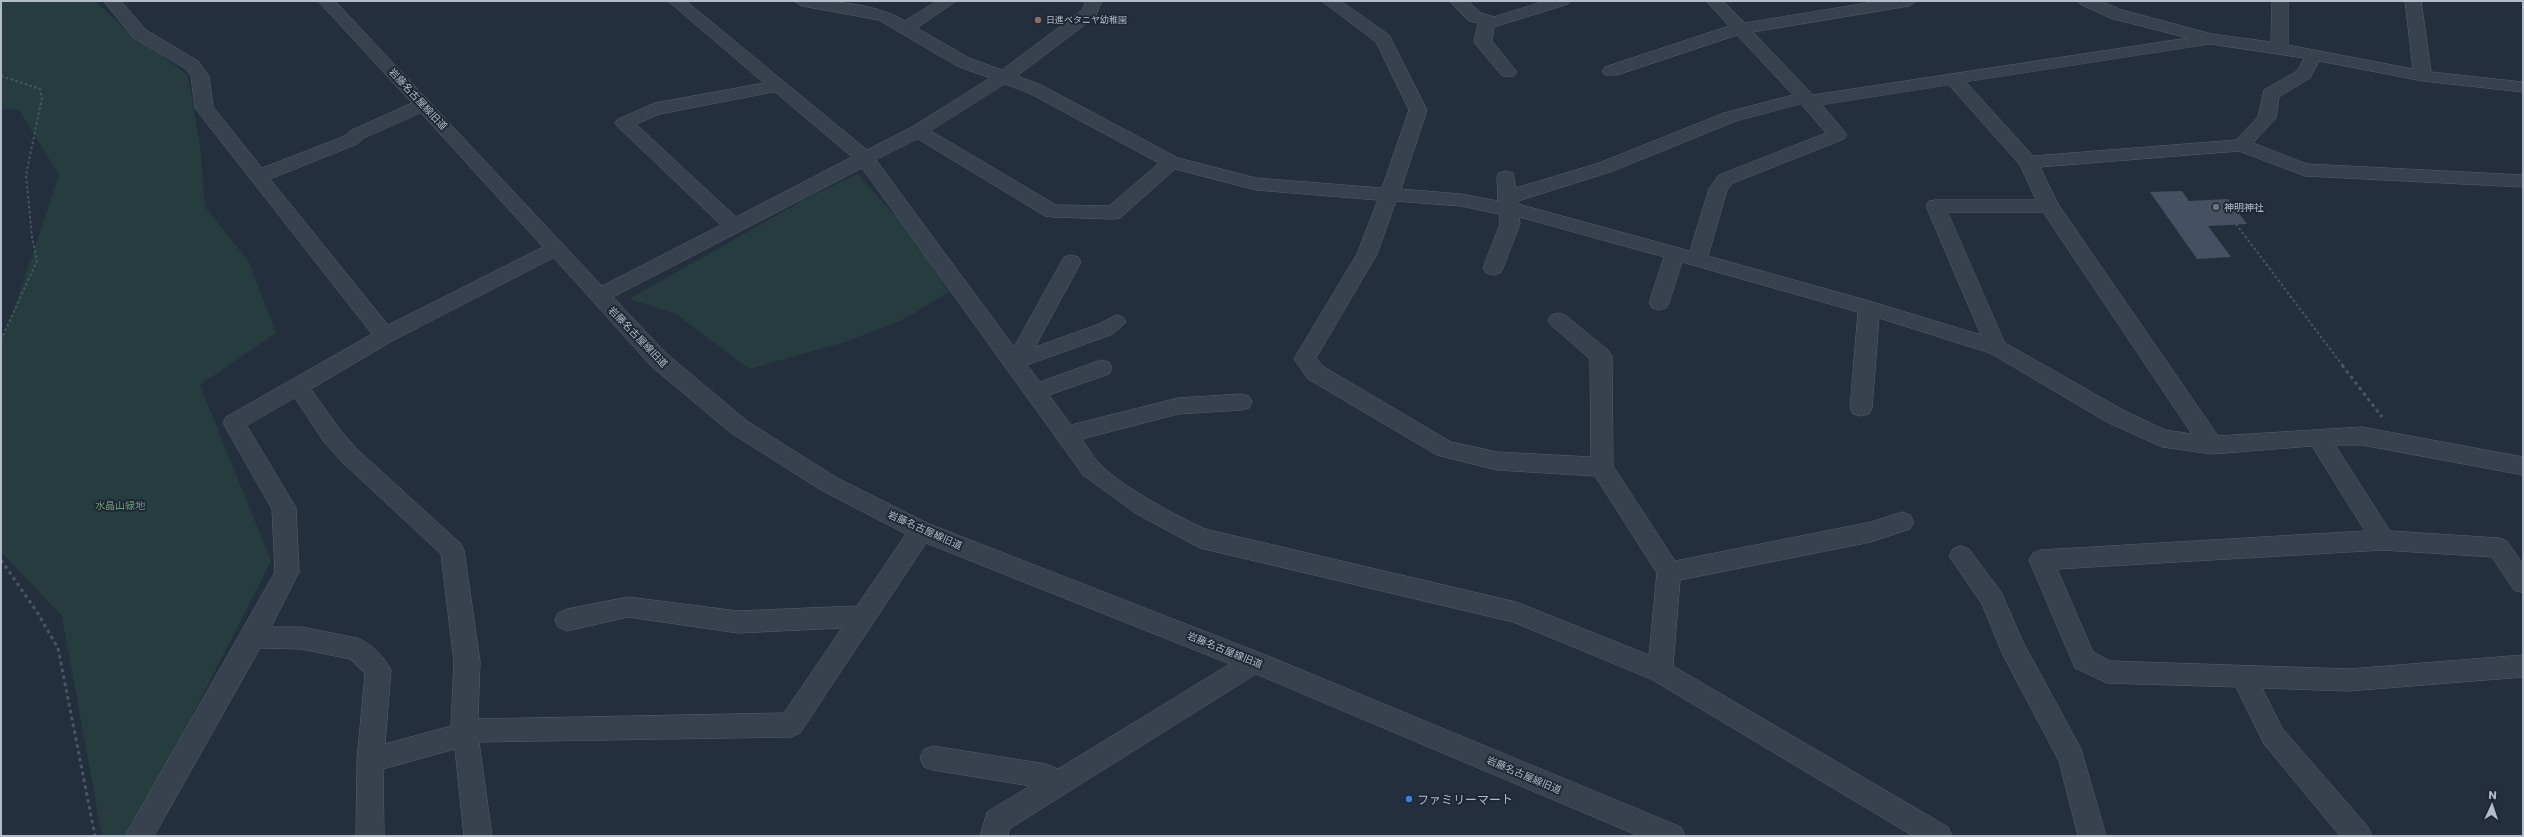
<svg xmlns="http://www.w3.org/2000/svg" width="2524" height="837" font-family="Poppins,'Noto Sans JP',sans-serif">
  <rect width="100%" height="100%" fill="#242f3e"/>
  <!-- green -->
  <path fill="#263c3f" d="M1,1H95L123,27L188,75L200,144L205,207L249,262L276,333L200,385L271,561L131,836H102L62,616L1,552V340L7,330L59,175L19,110L1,109Z
    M858,174L913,236L949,292L904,319L848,341L749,369L676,314L629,299L811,196Z"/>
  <!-- building -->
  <path fill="#455162" d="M2182,191L2189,201L2228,199L2247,224L2208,226L2231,257L2197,259L2150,192Z"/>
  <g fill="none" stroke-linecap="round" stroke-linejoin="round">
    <!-- minor casing -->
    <g stroke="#565f6c" stroke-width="1">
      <path id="minor" d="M104,1H121L146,30L198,61L209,76L213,107L262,168L345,136L352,130L412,103L318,1H335L602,286L721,225L618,127L615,123L618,119L655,103L764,83L668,1H686L867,150L912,127L990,78L957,66L879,20L802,6L794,1C831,1 873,2 905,21L937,1H956L917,28L969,58L1002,70L1082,10L1086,1H1102L1095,17L1017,76L1041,85L1178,158L1256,178L1382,188L1409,110L1376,42L1322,1H1341L1389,35L1427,110L1401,189L1461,194L1498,201L1497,177L1499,173L1506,171L1513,173L1516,188L1599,163L1724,113L1793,95L1737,35L1617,75H1605L1602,71L1605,67L1729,26L1706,1H1723L1745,23L1879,1H1917L1909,6L1753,32L1813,95L2188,38L2110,18L2080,4L2078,1H2100L2122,10L2212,34L2271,42L2272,1H2288V45L2413,69L2405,1H2421L2431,72L2523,82V92L2423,81L2319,61L2310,78L2279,97L2276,118L2253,143L2307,164L2523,175V187L2305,176L2239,151L2040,167L2058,204L2218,436L2362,427L2523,457V475L2362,445H2335L2390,531L2499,538L2507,541L2523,564V593L2514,590L2492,557L2383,550L2057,569L2093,652L2110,661L2349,669L2523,655V677L2349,691L2262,688L2282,728L2368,827L2372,836H2340L2264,744L2236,687L2107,683L2075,668L2029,560L2033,553L2041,550L2365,531L2312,446L2212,454L2162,447L2107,422L1990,353L1879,318L1872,408L1869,414L1861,416L1853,414L1850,408L1858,312L1682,262L1669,303L1666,308L1659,310L1652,308L1649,303L1664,257L1519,217L1520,224L1503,268L1500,273L1493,275L1486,273L1483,268L1500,224L1499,214L1461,206L1396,201L1377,254L1316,358L1324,367L1451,442L1497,452L1591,457L1590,359L1551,325L1548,320L1551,315L1558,313L1565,315L1608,350L1612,356L1613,466L1675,561L1871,522L1902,512L1910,515L1914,522L1910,529L1871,542L1680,580L1673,666L1948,827L1952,836H1913L1651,679L1513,622L1200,548L1135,513L1083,475L862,168L613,297L667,354L747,421L837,478L929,524L1263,654L1681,827L1685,836H1639L1256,674L1009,829L1008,836H980L987,812L1030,786L933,770L924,767L920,758L924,749L933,746L1046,764L1058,769L1230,664L926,543L800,733L791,737L479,742L492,836H464L455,749L383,769L384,836H356L357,760L365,674L350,659L301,649L260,648L154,836H125L275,572L272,509L223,423L226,417L372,334L198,112L195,108L191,76L186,69L134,38ZM2210,44L2304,58L2297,71L2264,90L2258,117L2236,140L2033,156L1966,82ZM1005,84L1029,93L1159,163L1109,206L1056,205L931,131ZM1949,85L2020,165L2036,200H1936L1929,201L1926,206L1981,335L1869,301L1708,256L1727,190L1733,183L1844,139L1847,135L1844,131L1822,105ZM775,92L852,157L736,217L636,124L660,114ZM1801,104L1826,133L1719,175L1709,189L1690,251L1518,204V201L1613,171L1736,121ZM421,113L543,247L388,325L270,179L357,144L364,138ZM918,139L1045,216L1052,217L1113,219L1120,218L1175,169L1256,190L1378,200L1357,254L1294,359L1308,379L1437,455L1497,470L1595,476L1657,573L1649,655L1516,602L1205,529C1175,515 1120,486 1098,462C1092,455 1087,447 1082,439L1178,414L1241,410L1249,408L1252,402L1249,396L1241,394L1178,398L1071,425L1049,395L1109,374L1112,368L1109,362L1101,360L1040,382L1027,365L1113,334L1126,322L1123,317L1116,315L1099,324L1035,347L1081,262L1078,257L1071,255L1064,257L1014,347L876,160ZM1948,212H2043L2192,434L2165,430L2123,410L2005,343ZM554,258L651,366L731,433L821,490L906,534L857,606L738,611L628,597L567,609L558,613L555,620L558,627L567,631L628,617L738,633L842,628L784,713L478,719L480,662L464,550L460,543L358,450L340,430L311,389L392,341ZM295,398L324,442L342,462L441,554L454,662L451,726L385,744L391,670C384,657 371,643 357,638L301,627H271L299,572L296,508L247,426Z
        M1450,1H1468L1481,13L1494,17L1545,1H1570L1568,4L1494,27L1492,41L1517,72L1514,76H1502L1474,42L1478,23L1469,21Z
        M1961,546L1969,549L2001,592L2023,642L2081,749L2106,836H2078L2059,761L2003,655L1982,604L1949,556L1953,549Z"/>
    </g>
    <!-- path-far1 -->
    <path stroke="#44595c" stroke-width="2" stroke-dasharray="2.5 2.5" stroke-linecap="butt" d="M1,76L40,89L42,98L26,175L32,237L37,261L1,340
      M2236,224L2343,366"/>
    <!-- path -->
    <path stroke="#44595c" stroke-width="3" stroke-dasharray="3.5 3.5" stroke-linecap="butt" d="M2342,365L2382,417
      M1,560L37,612L58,648L95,836"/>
    <!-- minor -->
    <use href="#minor" fill="#38414e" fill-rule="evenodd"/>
  </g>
  <!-- markers -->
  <circle fill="#8d6e63" stroke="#1d2633" stroke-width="1.5" cx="1038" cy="20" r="4"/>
  <circle fill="#6b7280" stroke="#1d2633" stroke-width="1.5" cx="2216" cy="207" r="4"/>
  <circle fill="#3f7fe0" stroke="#1d2633" stroke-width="1.5" cx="1409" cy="799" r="4"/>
  <g text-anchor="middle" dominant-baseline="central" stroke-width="3.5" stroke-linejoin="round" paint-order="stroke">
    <!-- far-poi labels -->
    <g font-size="9" fill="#b4bcc9" stroke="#1d2633" text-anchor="start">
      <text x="1046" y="20">日進ベタニヤ幼稚園</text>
    </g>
    <!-- street labels -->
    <g font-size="10" fill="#b4bcc9" stroke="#1d2633">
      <text transform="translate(418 99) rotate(47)">岩藤名古屋線旧道</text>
      <text transform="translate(638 337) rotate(46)">岩藤名古屋線旧道</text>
      <text transform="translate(925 530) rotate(24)">岩藤名古屋線旧道</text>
      <text transform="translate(1225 650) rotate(22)">岩藤名古屋線旧道</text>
      <text transform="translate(1524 775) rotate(23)">岩藤名古屋線旧道</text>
    </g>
    <!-- poi labels -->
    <g font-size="10" fill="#b4bcc9" stroke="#1d2633" text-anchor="start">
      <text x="2224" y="207">神明神社</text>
    </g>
    <!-- park labels -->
    <g font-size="10" fill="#6b9a76" stroke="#1d2633">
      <text x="120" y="505">水晶山緑地</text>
    </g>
    <!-- near-poi labels -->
    <g font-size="12" fill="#b4bcc9" stroke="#1d2633" text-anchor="start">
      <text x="1417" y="799">ファミリーマート</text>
    </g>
  </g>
  <!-- border -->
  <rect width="2524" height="837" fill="none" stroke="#b4bcc9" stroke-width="4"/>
  <!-- north arrow -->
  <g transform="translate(2492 805) rotate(3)" stroke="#1d2633" stroke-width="3" paint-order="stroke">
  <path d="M0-3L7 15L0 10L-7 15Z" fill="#b4bcc9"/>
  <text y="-6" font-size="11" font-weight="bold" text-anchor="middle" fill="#b4bcc9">N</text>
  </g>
</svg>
